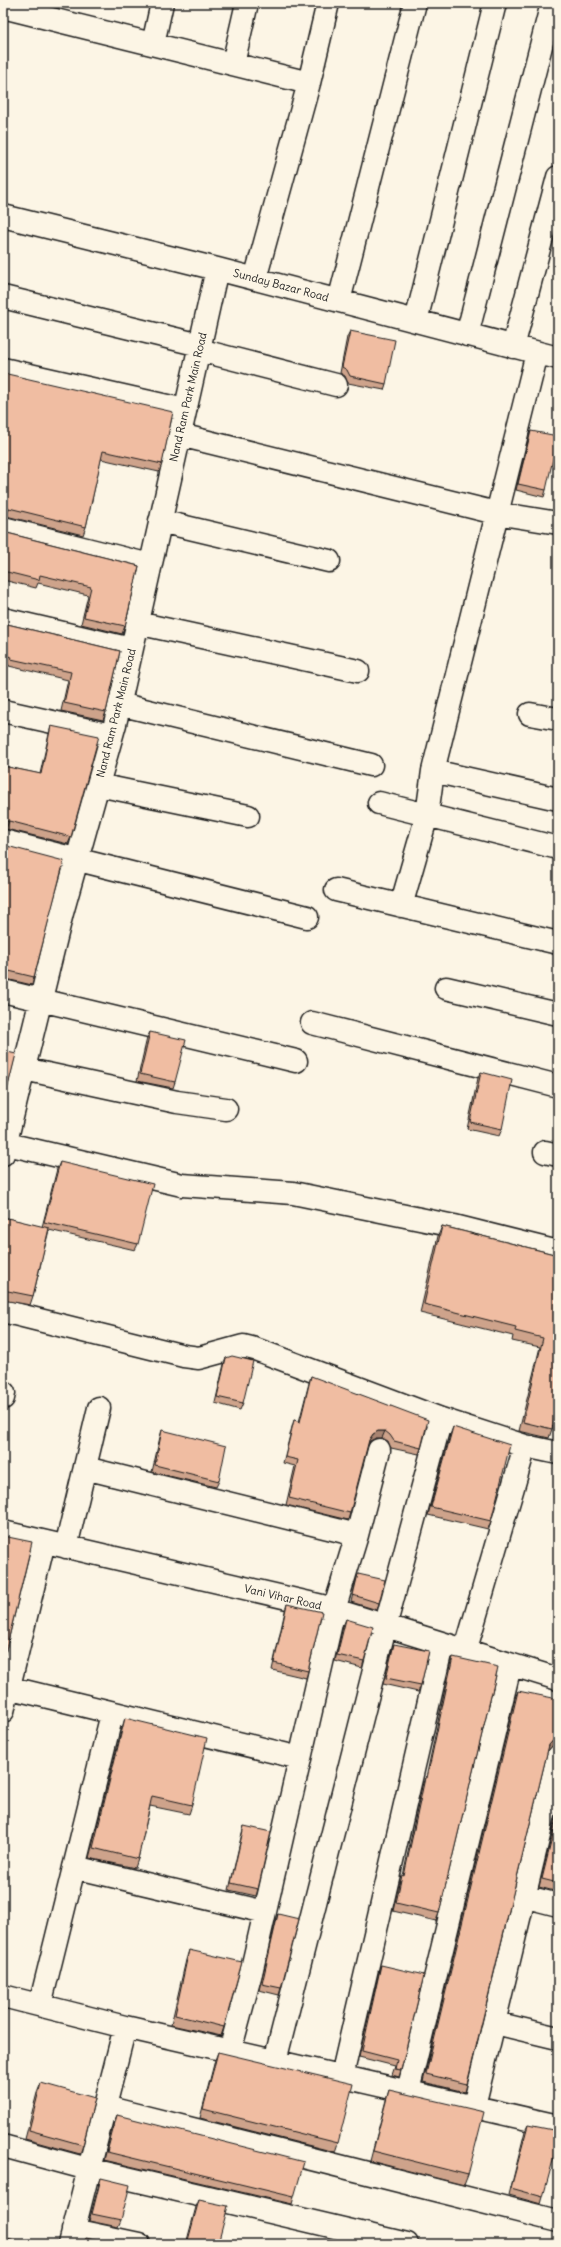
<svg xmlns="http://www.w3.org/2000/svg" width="561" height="2247" font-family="Delius,sans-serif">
  <rect width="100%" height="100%" fill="#fcf5e5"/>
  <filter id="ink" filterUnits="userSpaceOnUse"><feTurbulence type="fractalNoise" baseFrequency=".025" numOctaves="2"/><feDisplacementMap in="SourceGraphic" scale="8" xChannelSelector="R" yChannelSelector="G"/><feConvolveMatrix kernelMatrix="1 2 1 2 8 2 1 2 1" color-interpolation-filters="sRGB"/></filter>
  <g filter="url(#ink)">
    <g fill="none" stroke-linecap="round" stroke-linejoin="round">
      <!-- minor casing -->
      <g stroke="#1c1c1c" stroke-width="25">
        <path id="minor" d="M3,7L309,83
          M153,44L162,3
          M233,64L247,3
          M3,216L217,269L558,358
          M255,279L309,83L328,3
          M3,297L200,345
          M339,301L415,3
          M416,321L495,3
          M467,335L552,3
          M513,347L558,177
          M199,350L336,385
          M3,369L185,410
          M180,435L496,513L558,523
          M160,521L329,561
          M3,528L150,565
          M3,619L131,649
          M137,623L358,671
          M119,704L371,765
          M3,711L111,735
          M530,714L558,719
          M433,771L558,799
          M98,785L248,816
          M379,803L558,848
          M3,841L307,917
          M336,890L558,943
          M401,906L427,815L433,771L537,353
          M446,988L558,1014
          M3,991L296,1061
          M312,1023L558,1086
          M24,1069L177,1102L226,1109
          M3,1143L182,1185L293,1193L454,1226L558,1252
          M545,1152L558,1155
          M3,1154L62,913L115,724L217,269
          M3,1311L184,1356L199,1358L243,1346L255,1349L441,1419L525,1446L558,1453
          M3,1398L4,1393
          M85,1468L357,1535
          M3,1532L322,1606L558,1679
          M66,1547L99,1408
          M465,1652L525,1446
          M3,1686L300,1758
          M3,1711L44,1542
          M74,1867L265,1912
          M523,1896L558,1905
          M3,1996L125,2027L558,2126
          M40,2005L112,1714
          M495,2023L558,2038
          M230,2051L251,1973L334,1610L357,1535L379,1450
          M275,2061L385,1627L441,1419
          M342,2076L442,1645
          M408,2091L510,1666
          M474,2106L558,1756
          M105,2107L558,2221
          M3,2146L88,2169L407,2244
          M73,2230L139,2244
          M70,2244L125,2027"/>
      </g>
      <!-- minor -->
      <use href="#minor" stroke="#fcf5e5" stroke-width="22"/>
    </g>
    <!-- wall -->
    <path fill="#cea38b" stroke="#1c1c1c" d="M350,331L386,384L384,390L348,383L345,376L340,373L347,337Z
      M3,373L162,464L159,472L101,459L86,527L83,535L6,516L3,517Z
      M531,431L546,490L544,497L516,490L529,437Z
      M3,532L139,566L125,626L122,634L81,624L88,595L38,583L36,588L3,580Z
      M3,623L120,651L106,712L103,720L61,711L68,680L9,666V665L3,664Z
      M51,726L71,837L68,844L6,829H3V766L40,774L49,734Z
      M3,845L34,977L32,985L6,979Z
      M150,1032L175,1082L173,1088L137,1081L147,1038Z
      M481,1072L502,1129L499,1136L467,1129L478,1078Z
      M60,1162L138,1244L135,1250L49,1230L33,1296L30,1305L3,1300V1217L42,1227L57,1169Z
      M442,1226L558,1255L552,1429L549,1438L519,1431L540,1347L512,1341L513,1336L420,1313L438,1236Z
      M226,1358L243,1403L240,1410L215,1403L224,1364Z
      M311,1376L421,1448L419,1454L391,1448L388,1441L382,1438H376L370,1441L368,1445L350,1513L348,1520L286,1505L295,1466L283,1463L292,1427L294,1420L299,1422L309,1383Z
      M453,1427L491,1521L488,1529L428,1515L450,1435Z
      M162,1430L219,1481L216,1487L152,1472L160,1437Z
      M358,1574L379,1603L377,1610L351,1602L356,1581Z
      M287,1604L308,1671L306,1678L272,1670L285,1611Z
      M346,1619L364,1661L362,1668L335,1661L343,1626Z
      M394,1644L421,1685L418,1692L383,1684L392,1650Z
      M453,1657L439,1913L436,1921L393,1911L399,1884L403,1876L422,1786L425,1778H426L450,1665Z
      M518,1691L553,1745L547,1752L467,2084L465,2092L423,2082L515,1698Z
      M125,1718L192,1805L189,1814L150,1806L138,1859L135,1868L89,1858L122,1728Z
      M558,1810V1892L539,1887Z
      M244,1826L258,1889L256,1896L229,1890L242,1833Z
      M278,1914L281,1988L279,1995L259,1990L276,1921Z
      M189,1950L224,2027L221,2036L171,2025L186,1960Z
      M381,1965L401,2070L399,2077L392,2075L395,2066L359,2057L379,1972Z
      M218,2052L338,2143L335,2152L200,2118L215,2060Z
      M41,2083L83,2145L80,2154L25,2139L37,2093Z
      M389,2090L468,2175L464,2185L370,2161L386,2100Z
      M117,2115L294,2197L292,2204L104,2160L114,2122Z
      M528,2125L543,2197L541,2204L509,2195L525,2131Z
      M101,2178L121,2220L118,2227L89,2221L99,2184Z
      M199,2200L218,2244H186L196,2207Z"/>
    <!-- shaded-wall -->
    <path fill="#a88471" stroke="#1c1c1c" d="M9,508L6,516L3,517V509Z
      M3,821H9L6,829H3Z
      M9,971L6,979L3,980V972Z
      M378,1431H385L382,1438H376L370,1441L367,1447L369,1440L373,1434Z
      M556,1737L553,1745L546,1753L549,1745Z"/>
    <!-- building -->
    <path fill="#f0bda2" stroke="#1c1c1c" d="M350,331L395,340L386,384L350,376L347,370L342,367Z
      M3,373L173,412L162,464L103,451L86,527L9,508L3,509Z
      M531,431L558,436L546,490L518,484Z
      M3,532L139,566L125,626L84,617L91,587L40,575L39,580L3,571Z
      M3,623L120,651L106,712L64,703L71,672L11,659L12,657L3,655Z
      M51,726L99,736L71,837L9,821H3V766L41,774Z
      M3,845L64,861L34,977L9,971L3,972Z
      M150,1032L186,1040L175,1082L140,1074Z
      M3,1051L16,1054L3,1106Z
      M481,1072L512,1080L502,1129L470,1122Z
      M60,1162L153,1184L138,1244L44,1222Z
      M3,1217L49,1228L33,1296L3,1290Z
      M442,1226L558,1255V1405L552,1429L523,1422L543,1338L515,1331L516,1327L424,1304Z
      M232,1356L253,1361L243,1403L217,1397L226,1358Z
      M311,1376L428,1420L421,1448L394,1441L390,1435L385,1431H378L373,1434L369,1440L350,1513L289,1498L298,1460L285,1457L294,1420L300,1422Z
      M453,1427L510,1445L491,1521L431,1507Z
      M162,1430L226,1446L219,1481L155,1465Z
      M3,1536L32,1542L3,1662Z
      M358,1574L385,1580L379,1603L353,1595Z
      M287,1604L322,1612L308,1671L274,1663Z
      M346,1619L373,1627L364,1661L337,1655Z
      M394,1644L429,1651L421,1685L386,1678Z
      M453,1657L498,1667L439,1913L396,1903L402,1875L404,1876L425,1778H427Z
      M518,1691L558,1699V1729L556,1737L549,1745L467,2084L426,2074Z
      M125,1718L207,1738L192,1805L152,1796L138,1859L93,1848Z
      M558,1814V1883L542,1879Z
      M244,1826L271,1832L258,1889L231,1883Z
      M278,1914L299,1919L281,1988L262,1984Z
      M189,1950L242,1962L224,2027L175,2015Z
      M381,1965L424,1975L401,2070L395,2069L397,2060L362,2051Z
      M218,2052L353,2084L338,2143L203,2109Z
      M41,2083L95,2098L83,2145L29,2130Z
      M389,2090L484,2112L468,2175L373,2151Z
      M117,2115L304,2162L294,2197L107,2152Z
      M528,2125L558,2131V2142L543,2197L511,2188Z
      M101,2178L130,2185L121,2220L92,2214Z
      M199,2200L228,2206L218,2244H187Z
      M3,2237L33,2244H3Z
      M86,2238L112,2244H84Z"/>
  </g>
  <g text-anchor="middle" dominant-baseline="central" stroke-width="3" stroke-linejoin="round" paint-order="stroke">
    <!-- street labels -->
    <g font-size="11" fill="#1c1c1c" stroke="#fcf5e5">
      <text transform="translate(281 285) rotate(15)">Sunday Bazar Road</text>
      <text transform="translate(188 397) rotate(-77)">Nand Ram Park Main Road</text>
      <text transform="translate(116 713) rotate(-76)">Nand Ram Park Main Road</text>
      <text transform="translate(283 1597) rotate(13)">Vani Vihar Road</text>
    </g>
  </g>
  <!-- margin -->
  <rect width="561" height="2247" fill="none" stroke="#fcf5e5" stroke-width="16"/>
  <rect x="8" y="8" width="545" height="2231" fill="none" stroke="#1c1c1c" stroke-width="1.5" filter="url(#ink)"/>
</svg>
